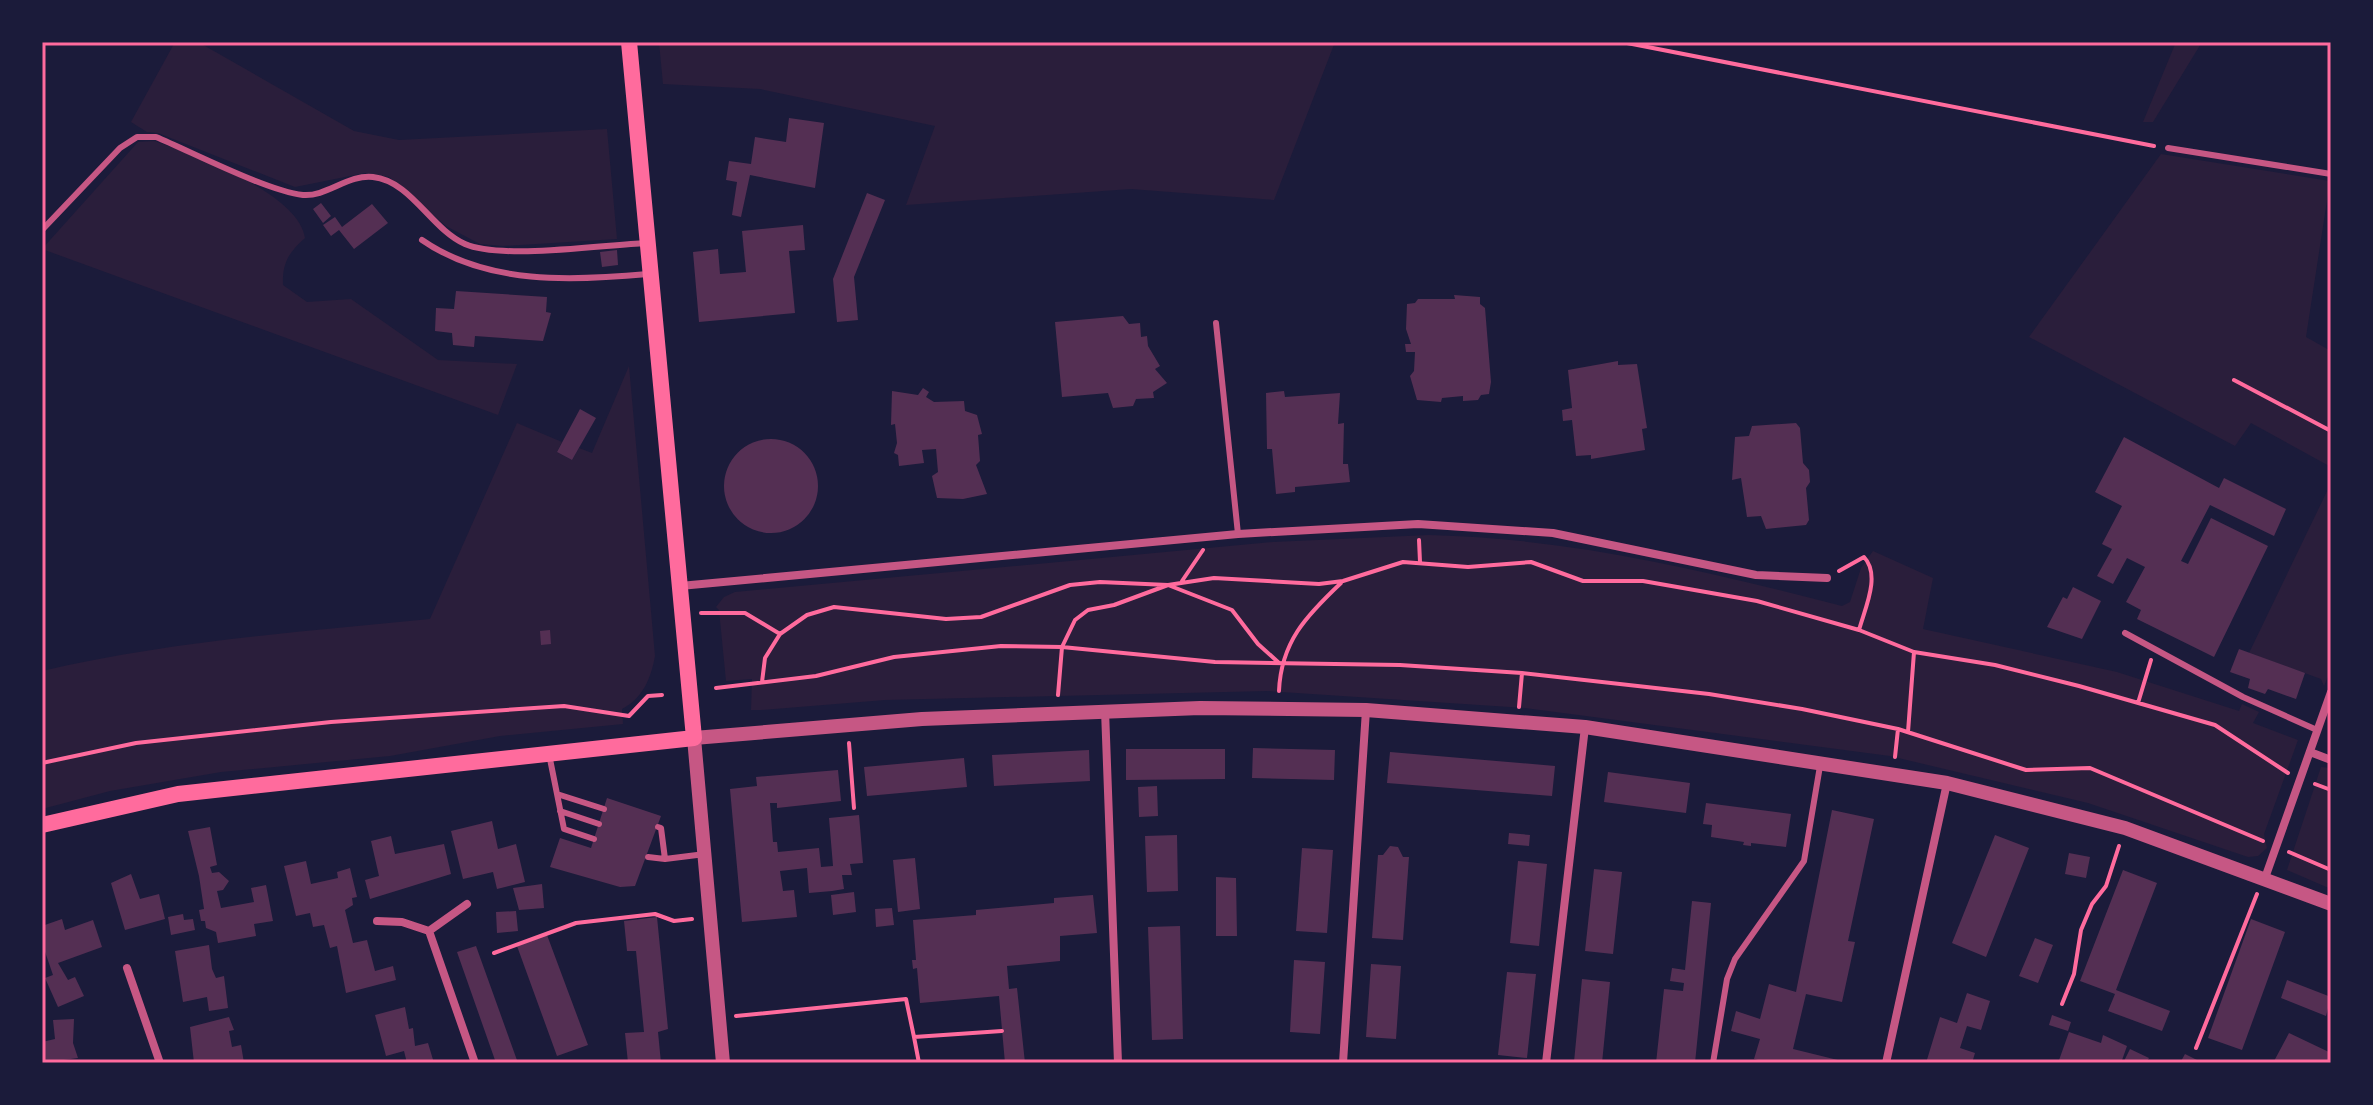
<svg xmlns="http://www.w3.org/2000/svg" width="2373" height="1105" font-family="'Golos Text',sans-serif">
  <rect width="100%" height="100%" fill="#1b1b3a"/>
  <!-- green -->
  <path fill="#2a1e3b" d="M175,42H198L354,131L399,140L607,129L617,239L503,246L480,244L446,226L389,177L365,173L295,187L158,133L147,132L131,122Z
    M659,42H1335L1274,200L1131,189L906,205L935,126L760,89L663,84Z
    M2176,42H2202L2153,122H2143Z
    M155,141C194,156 298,192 305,238C289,252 282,263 283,285L307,302L351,299L438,360L517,364L498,415L42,249L138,142Z
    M2161,154L2330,181L2306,337L2331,351V467L2251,423L2235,446L2029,337Z
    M629,366L655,656C651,678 643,698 622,709L623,724L500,736L390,756L221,772L110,791L42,809V671C170,641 300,632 430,619L517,423L562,442L557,452L572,460L579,448L592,453Z
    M2331,483V669L2324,686L2321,679L2249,653Z
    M1429,535C1576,539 1701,570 1842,606L1850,602L1861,568L1873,551L1933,578L1923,629L2117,672L2239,711L2242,704L2259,712L2253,723L2298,740L2264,834L2267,848L2258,856L2248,857L2088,803L1890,756L1525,708L1268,691L885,700L761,710H751L752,679L726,681L719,610L716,607L724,597L735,592L1273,542Z
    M2321,767L2331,768V889L2287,870Z"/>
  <!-- building -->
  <path fill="#542f53" d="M789,118L824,123L815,188L750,175L741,217L732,215L737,182L726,180L729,161L751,164L755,137L786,142Z
    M867,193L885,200L854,277L858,320L837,322L833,279Z
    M321,203L331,216L323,223L313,209Z
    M372,204L388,223L354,249L339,230L331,236L323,225L335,217L342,227Z
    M803,225L805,250L789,251L795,313L699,322L693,252L718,249L720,274L746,272L742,231Z
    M617,250L618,265L602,267L600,252Z
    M456,291L547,297L546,312L551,313L543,341L475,336L474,347L453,345L452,333L435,331L436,308L454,309Z
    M1454,295L1480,297V304L1485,308L1491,382L1489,394L1481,395L1478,400L1463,401V396L1442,398L1441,402L1417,400L1410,376L1414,371L1415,352H1406L1405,344H1411L1406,329L1407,304L1415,303L1418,299H1455Z
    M1123,316L1129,324L1140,323L1141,337L1147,336L1148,346L1160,366L1155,369L1167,383L1153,392L1154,398L1136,399L1133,406L1113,408L1108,393L1062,397L1055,322Z
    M1618,361V365L1637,364L1647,428L1642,429L1645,450L1591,459V455L1576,456L1572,420L1563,421L1562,410L1572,408L1568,370Z
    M923,388L929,392L926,397L934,402L964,401L965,411L977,415L982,434L978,435L980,461L976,465L987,494L963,499L937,498L932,476L938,472L936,449L922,450L924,463L899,466L898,455L894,453L897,443L895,424L891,425L892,391L918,395Z
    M1284,391L1285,397L1340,393L1338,424L1344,423L1343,464H1348L1350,482L1295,487V492L1276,494L1272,449H1267L1266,393Z
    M580,409L596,418L572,460L557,452Z
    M1796,423L1800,428L1803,463L1809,470L1810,482L1806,488L1809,520L1806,525L1766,529L1761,516L1747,517L1741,478L1732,480L1735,437L1749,436L1752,426Z
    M2124,437L2219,488L2224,478L2286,509L2274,536L2210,505L2181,561L2188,564L2211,518L2268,546L2214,657L2137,619L2141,610L2126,602L2145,567L2127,558L2113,584L2097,576L2112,549L2102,544L2122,506L2095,492Z
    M724 486a47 47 0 1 1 94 0a47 47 0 1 1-94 0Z
    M2073,587L2101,601L2082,639L2047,627L2063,597L2067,599Z
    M550,630L551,644L541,645L540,631Z
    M2239,649L2305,673L2296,699L2268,689L2265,694L2248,688L2250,679L2230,672Z
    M1253,748L1335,750L1334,780L1252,778Z
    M1126,749H1225V779L1126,780Z
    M1089,750L1090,781L994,786L992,755Z
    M1390,752L1555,766L1552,796L1387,783Z
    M964,758L967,787L867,796L864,767Z
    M838,770L841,801L777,808V803H770L773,842H777L778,852L819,848L821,867L833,866L829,818L859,815L863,863L850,864L852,875H842L844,889L832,891L809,893L807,868L780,871L783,891L794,890L797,917L742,922L730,789L757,786L756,777Z
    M1608,772L1690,783L1686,813L1604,802Z
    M1157,786L1158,816L1139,817L1138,787Z
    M607,798L661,816L635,886L620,887L550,867L560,838L591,848Z
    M1706,803L1791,814L1786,847L1751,843V846L1743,845L1744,842L1711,837L1712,825L1703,824Z
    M1832,810L1874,819L1848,941L1855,942L1842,1002L1806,994L1793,1049L1850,1063H1770L1754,1059L1760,1039L1731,1031L1736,1011L1760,1019L1769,984L1796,992Z
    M492,821L498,849L516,844L525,882L497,889L493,872L463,879L451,831Z
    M210,827L217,865L210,867L212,873L219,872L229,881L223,890L217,891L221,908L254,902L251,888L266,885L273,921L254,924L256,936L218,943L216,932L206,928L205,921H201L199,910L204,909L199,876L188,831Z
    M1509,833L1530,835L1529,846L1508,844Z
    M1177,835L1178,891L1147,892L1145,836Z
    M1995,835L2029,848L1986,957L1952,943Z
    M391,836L395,854L444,844L451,874L370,899L365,880L379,876L371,841Z
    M1390,846L1398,847L1403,857H1409L1403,940L1372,938L1378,855H1383Z
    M1302,848L1333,850L1327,933L1296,931Z
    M2069,853L2090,857L2086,878L2065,874Z
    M915,858L920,909L898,912L893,860Z
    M306,861L311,884L338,878L337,872L350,868L357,897L352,898L353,905L345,910L353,943L367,940L375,971L393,966L396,980L346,993L337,946L330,948L324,925L313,927L310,913L296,916L284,866Z
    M1518,861L1547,864L1539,946L1510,943Z
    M1594,869L1622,872L1613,954L1585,951Z
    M2123,870L2157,883L2116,990L2170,1011L2162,1031L2108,1011L2115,994L2080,981Z
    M131,874L140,899L159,894L165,919L125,930L111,883Z
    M1216,877L1236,878L1237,936H1216Z
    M542,884L544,908L519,910L513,888Z
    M854,892L856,912L833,915L831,895Z
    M1093,895L1097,933L1060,936V961L1007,966L1009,989L1017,988L1025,1063H1005L999,996L920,1003L917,968L913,969L912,960H916L913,920L976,915V910L1054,903V898Z
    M1692,901L1711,903L1695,1063H1656L1664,989L1683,991L1684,983L1670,981L1672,968L1685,970Z
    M892,908L894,925L876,927L875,909Z
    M516,911L518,931L497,933L496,912Z
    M183,914L184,920L193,919L195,930L171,935L168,917Z
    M657,917L668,1029L658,1032L661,1063H628L625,1033L644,1032L636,951H627L624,921Z
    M62,919L65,930L93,920L102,947L58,963L68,980L75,977L84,996L58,1007L45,978L53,975L42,943V926Z
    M2251,919L2285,932L2242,1050L2208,1038Z
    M1180,926L1183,1039L1152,1040L1148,927Z
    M547,935L588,1045L557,1056L517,946Z
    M2035,938L2053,945L2038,983L2019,976Z
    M209,945L212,969L216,978L224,976L228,1008L209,1011L207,997L183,1002L175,951Z
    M476,946L518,1063H496L457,952Z
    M1294,960L1325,962L1320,1034L1290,1032Z
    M1371,964L1401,966L1396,1039L1366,1037Z
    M1507,972L1536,974L1527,1058L1498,1055Z
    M1582,979L1610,982L1602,1063L1574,1062Z
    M2287,980L2331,997L2326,1016L2281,998Z
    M1967,993L1990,1001L1981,1030L1967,1026L1960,1048L1975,1053L1972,1063H1926L1940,1017L1957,1023Z
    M405,1007L409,1029L413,1028L415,1046L428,1043L434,1063H407L404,1051L386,1056L375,1015Z
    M2052,1015L2071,1022L2068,1031L2049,1025Z
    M229,1017L234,1030L229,1031L232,1047L241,1045L244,1063H194L190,1027Z
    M74,1019L73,1043L78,1058L42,1063V1042L55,1039L53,1020Z
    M2069,1032L2101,1043L2103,1035L2127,1046L2121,1063H2058Z
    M2289,1033L2331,1053V1063H2273Z
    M2130,1049L2149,1058L2146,1063H2123Z
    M2185,1054L2203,1063H2180Z"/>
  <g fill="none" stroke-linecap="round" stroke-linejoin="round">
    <!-- path -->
    <path stroke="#ff6b9d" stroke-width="4" d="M1622,42L2154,146
      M2234,380L2331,431
      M1419,540L1420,562
      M1839,571L1864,557C1881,575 1865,608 1859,630
      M1182,581L1203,550
      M701,613H745L780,634
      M762,682L765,658L780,634L807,615L834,607L946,619L981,617L1070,585L1100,582L1168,585L1214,578L1319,584L1343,581L1403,562L1468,567L1531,562L1583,581H1643L1757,601L1859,630L1914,652L1995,665L2079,686L2215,725L2288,773
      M716,688L816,676L894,657L1001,646L1062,647L1215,662L1400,665L1522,673L1709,694L1802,709L1898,729L2026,770L2090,768L2263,841
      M1279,691C1281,642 1306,616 1341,583
      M1058,695L1062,647L1075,620L1088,610L1114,605L1168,585L1232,610L1258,644L1278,662
      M2138,703L2151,660
      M1519,707L1522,673
      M1908,732L1914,652
      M849,743L854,808
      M1895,757L1898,729
      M42,763L136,743L331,722L564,706L629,716L648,696L662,695
      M2315,784L2331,790
      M2289,852L2331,870
      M494,953L576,923L655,914L674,921L692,919
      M2062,1004L2074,974L2081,930L2092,904L2106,886L2119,846
      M736,1016L906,999L914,1037L1002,1031
      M914,1037L919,1063
      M2196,1048L2257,894"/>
    <!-- service -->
    <path stroke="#c65784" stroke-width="6" d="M2168,148L2331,174
      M42,230L120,148L137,137H156C192,152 267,191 303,195C326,197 349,174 373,177C411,181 431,229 465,244C502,260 602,245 646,243
      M422,240C487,285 572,281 648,274
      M1216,323L1238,534
      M2125,633L2243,697L2317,730
      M549,754L564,829L594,839
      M557,794L604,809
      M560,811L599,824
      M658,827L661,828L665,859L705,854
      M648,857L665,859
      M1713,1063L1727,979L1735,959L1804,861L1820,766"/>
    <!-- minor -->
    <path stroke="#c65784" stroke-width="8" d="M680,586L1238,534L1418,524L1553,533L1756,575L1827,578
      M1105,710L1118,1063
      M2310,752L2331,760
      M2265,878L2331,692
      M467,904L429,931L475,1063
      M377,921L402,922L429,931
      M127,968L160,1063
      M1343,1063L1366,710
      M1546,1063L1585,727
      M1886,1063L1947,783"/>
    <!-- tertiary -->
    <path stroke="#c65784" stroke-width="14" d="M723,1063L694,738L922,719L1200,708L1366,710L1585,727L1947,783L2125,828L2331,904"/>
    <!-- secondary -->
    <path stroke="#ff6b9d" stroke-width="16" d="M42,825L178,794L694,738L629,42"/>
  </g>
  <!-- border -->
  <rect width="2373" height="1105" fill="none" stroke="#1b1b3a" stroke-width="88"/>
  <rect x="44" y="44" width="2285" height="1017" fill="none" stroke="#ff6b9d" stroke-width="3"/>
</svg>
